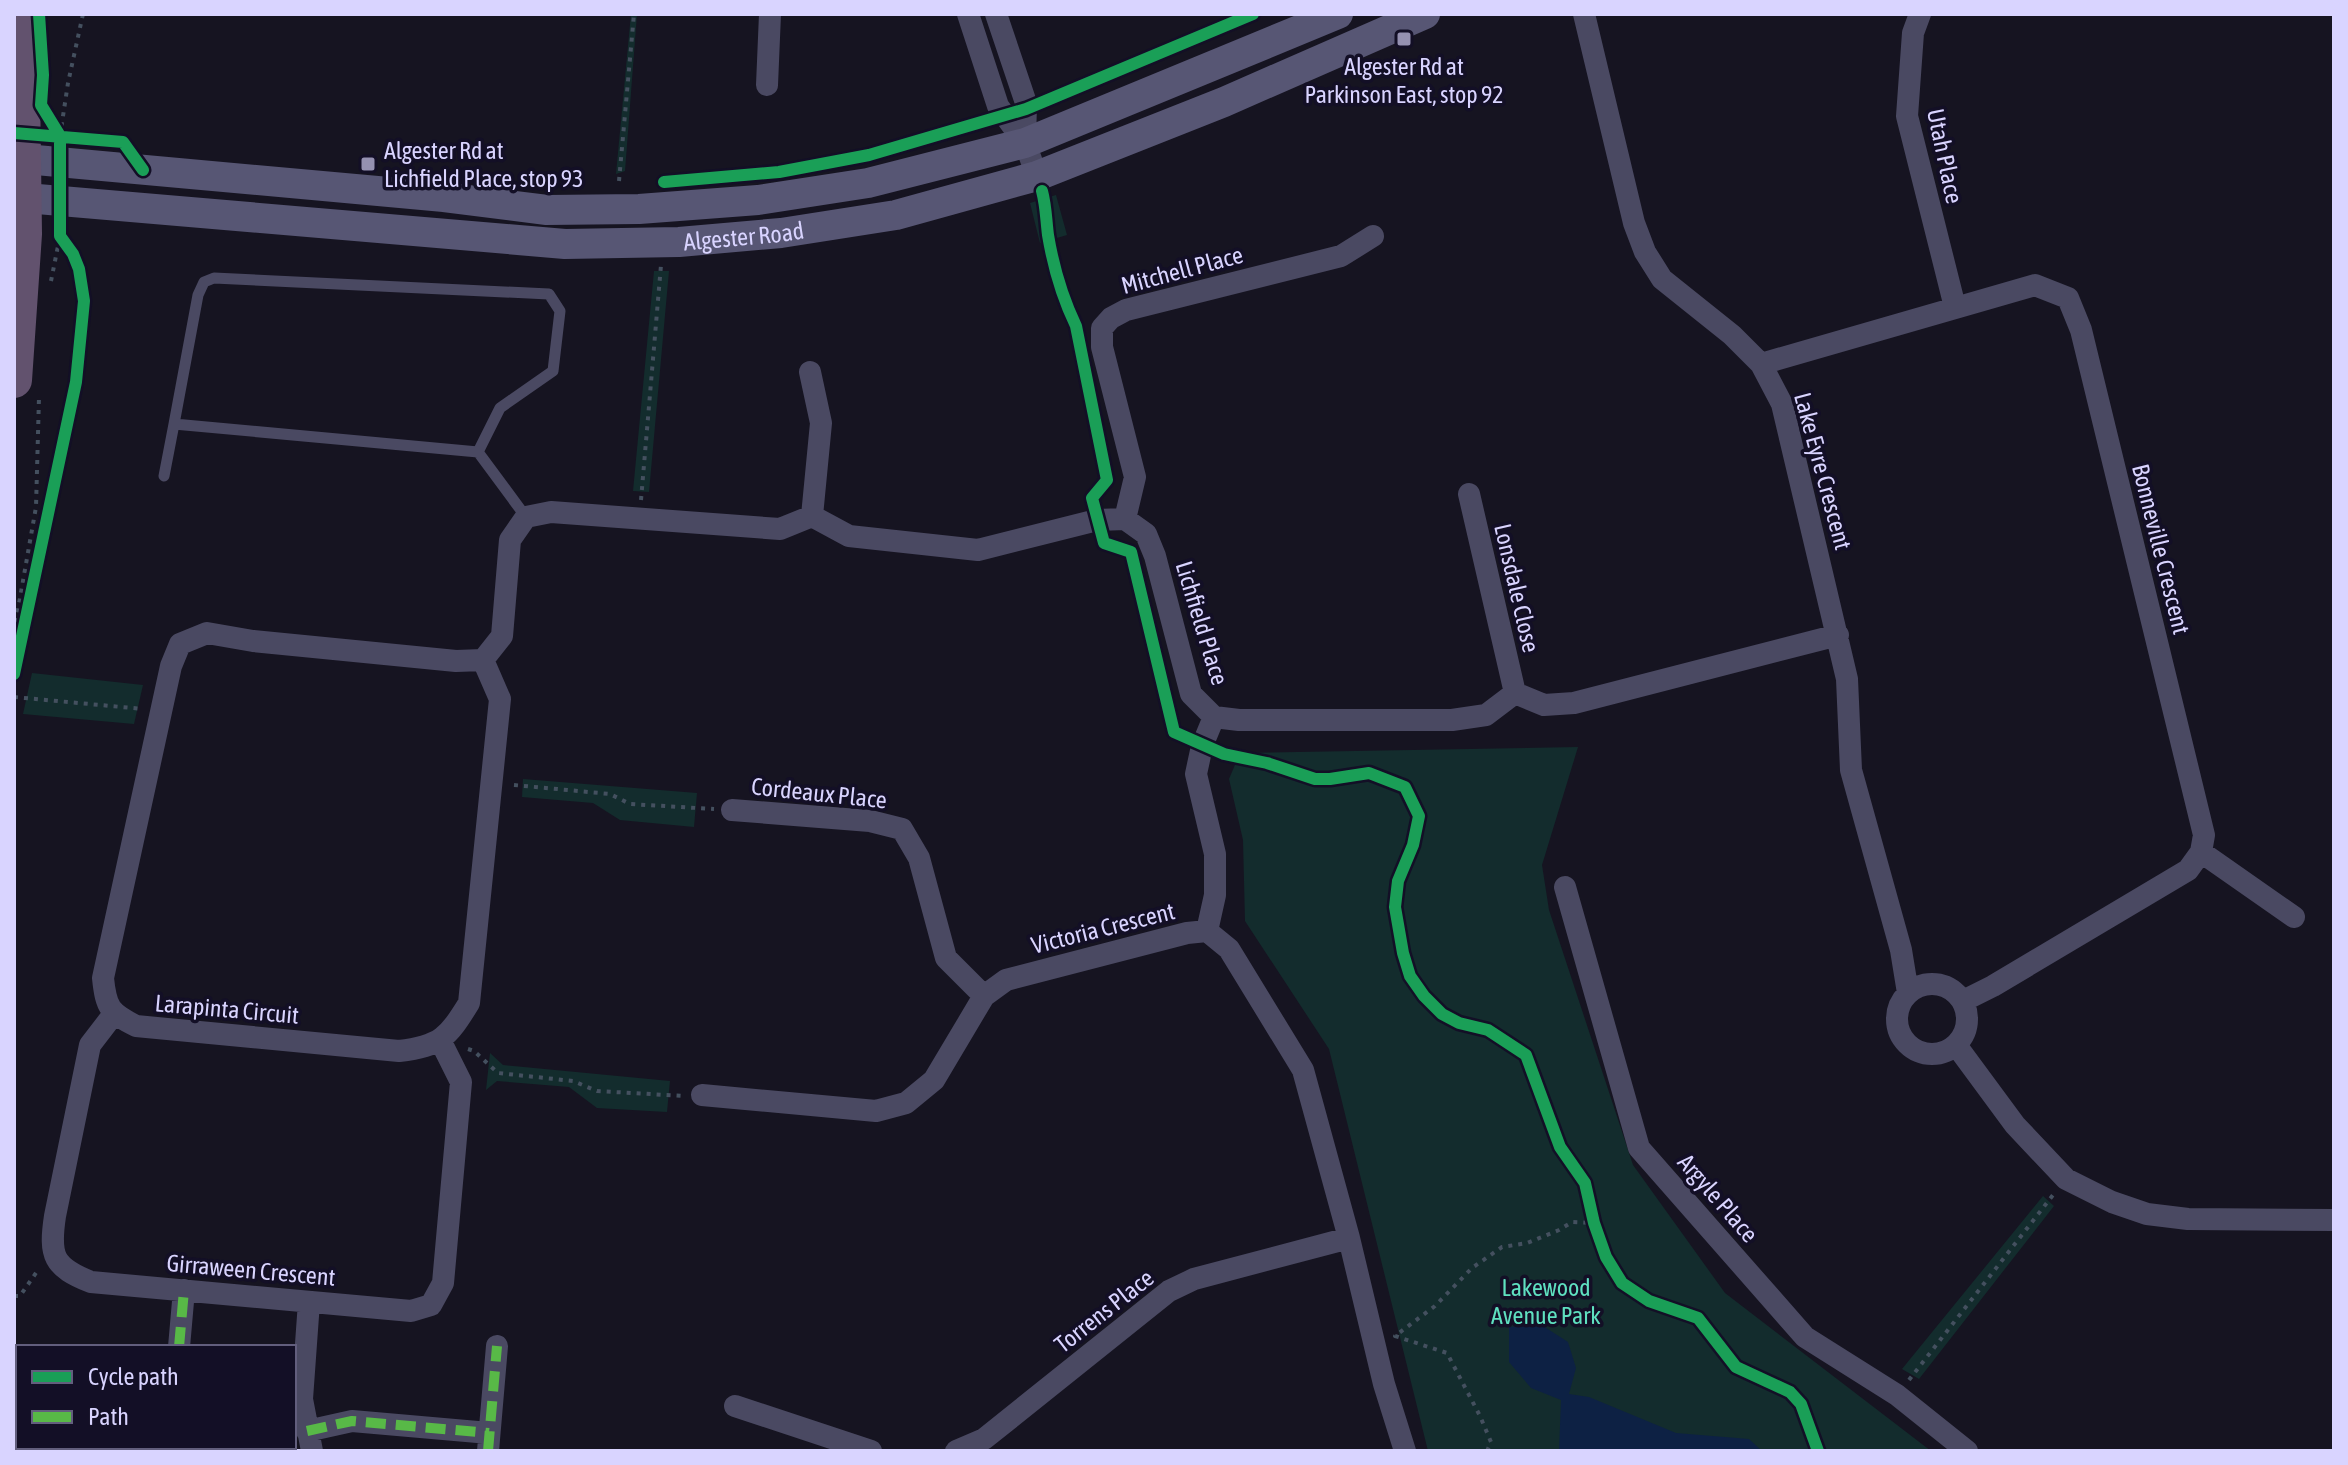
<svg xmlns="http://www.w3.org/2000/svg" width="2348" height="1465" font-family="'Asap Condensed',sans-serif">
  <rect width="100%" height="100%" fill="#161421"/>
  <!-- green -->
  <path fill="#132c2d" d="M631,14H637L625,171L616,174Z
    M1056,195L1067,235L1040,243L1030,203Z
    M654,271H669L649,492L633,491Z
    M32,673L143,685L134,724L23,714Z
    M1578,747L1542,865L1549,910L1633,1165L1725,1293L1931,1451H1428L1329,1049L1245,921L1243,840L1229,779L1240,753Z
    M523,779L697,793L694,827L620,820L593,803L522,797Z
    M490,1053L503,1065L670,1081L667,1112L597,1108L569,1087L497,1081L486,1090Z
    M2043,1196L2054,1206L1919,1379L1902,1369Z"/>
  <!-- water -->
  <path fill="#0d2144" d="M1540,1324L1568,1342L1576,1368L1569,1394L1589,1397L1676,1433L1749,1439L1762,1451H1559L1561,1400L1531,1388L1509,1362V1327Z"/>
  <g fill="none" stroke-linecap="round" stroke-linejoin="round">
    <!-- path -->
    <path stroke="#44505f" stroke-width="4" stroke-dasharray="4 6" stroke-linecap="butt" d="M60,136L68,83L83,14
      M619,181L634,14
      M51,281L60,236
      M641,500L661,265
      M14,632L36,507L39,397
      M14,697L143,709
      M514,785L610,794L630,804L714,809
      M468,1049L474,1051L498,1073L573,1081L597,1091L684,1096
      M14,1296H20L38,1270
      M1909,1380L2053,1195
      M1487,1451L1491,1442L1480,1416L1447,1353L1395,1336L1435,1306L1472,1268L1502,1247L1527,1243L1559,1230L1572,1222L1594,1223"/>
    <!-- service -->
    <path stroke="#4a4962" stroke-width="11" d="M174,424L198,295L204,282L214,278L549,294L560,311L553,371L500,408L478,452
      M164,476L174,424L478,452L526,517"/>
    <!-- minor -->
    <path stroke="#4a4962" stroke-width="22" d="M968,14L998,106L1025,143L1037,176
      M996,14L1026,103L1025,143
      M1584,14L1634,223L1645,252L1662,279L1732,335L1761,364L1782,404L1847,679L1851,770L1901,950L1908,993
      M1920,14L1913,33L1907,116L1955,307
      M767,85L770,14
      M1761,364L2035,285L2068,298L2081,330L2204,835L2201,852L2188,870L1993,986L1963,1001
      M810,372L821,423L812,516
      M1469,494L1515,693
      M1125,519L1135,477L1102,347V328L1111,318L1126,310L1341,256L1373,236
      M483,660L456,661L253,641L207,633L180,644L171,666L103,978C106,1008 110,1013 136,1026L399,1051C441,1046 448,1037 469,1003L500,699L483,660L502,636L510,540L526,517L551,512L780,529L812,516L849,536L978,550L1097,520L1125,519L1146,534L1155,556L1191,694L1214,717L1239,720H1452L1486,715L1515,693L1544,705L1574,703L1838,635
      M732,810L870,821L902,829L919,858L946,958L984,996
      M2201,852L2294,917
      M1565,887L1639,1148L1805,1337L1897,1395L1967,1451
      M1207,931L1215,895V854L1196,774L1202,746L1214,717
      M1897 1019a35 35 0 1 1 70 0a35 35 0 1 1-70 0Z
      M113,1015L90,1045L55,1216C49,1256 53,1267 91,1282L411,1311L431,1305L443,1283L461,1082L440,1040
      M1956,1045L2015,1125L2066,1179L2112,1202L2147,1214L2188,1219L2334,1220
      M702,1095L876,1111L906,1103L934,1080L984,996L1006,980L1187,933L1207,931L1229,949L1303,1070L1349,1238L1384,1384L1405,1451
      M309,1302L302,1399L312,1451
      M179,1347L184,1290
      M14,1405H18
      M735,1406L871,1451
      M307,1431L352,1421L489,1433
      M488,1451L497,1346
      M956,1451L984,1439L1169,1291L1194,1279L1349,1238"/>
    <!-- secondary -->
    <g stroke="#575674" stroke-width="30">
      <path d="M14,158L444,197L547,210L639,209L758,200L868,183L1025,143L1338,14"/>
      <path id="s1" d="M14,197L565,244L679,242L781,233L896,215L1037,176L1224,102L1425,14"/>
    </g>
    <!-- trunk -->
    <path stroke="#62526e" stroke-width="36" d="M14,380L24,234L21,14"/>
    <!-- quiet -->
    <path stroke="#58b947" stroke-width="10" stroke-dasharray="20 10" stroke-linecap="butt" d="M179,1347L184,1290
      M14,1405H18
      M307,1431L352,1421L489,1433
      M488,1451L497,1346"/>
    <!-- cycleway casing -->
    <g stroke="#130f26" stroke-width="17">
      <path id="cycleway" d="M14,133L123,142L143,170
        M664,182L779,172L869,155L1026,109L1253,14
        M1042,191C1046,206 1046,219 1048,235C1053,265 1063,299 1076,326L1107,480L1092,498L1104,543L1131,552L1174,732L1224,754L1267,763L1315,779H1330L1369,773L1405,787L1419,816L1413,845L1398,881L1395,907L1403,953L1410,976L1424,996L1442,1014L1459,1023L1488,1030L1526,1055L1560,1147L1585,1183L1594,1223L1606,1257L1622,1283L1649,1301L1698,1318L1736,1367L1790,1392L1801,1404L1818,1451
        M14,674L76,382L84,301L79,269L73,254L60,236V136L41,105L43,75L39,14"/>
    </g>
    <!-- cycleway -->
    <use href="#cycleway" stroke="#1a9f57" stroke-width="12"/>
  </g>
  <!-- markers -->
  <g fill="#9591b1" stroke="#130f26" stroke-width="3">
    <rect x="1396" y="31" width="16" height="16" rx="4"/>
    <rect x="360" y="156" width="16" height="16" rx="4"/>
  </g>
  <g text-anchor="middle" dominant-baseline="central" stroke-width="7" stroke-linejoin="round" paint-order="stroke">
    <!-- poi labels -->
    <g font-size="24" fill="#d9d4ff" stroke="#130f26">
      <text x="1404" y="66">Algester Rd at<tspan x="1404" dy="28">Parkinson East, stop 92</tspan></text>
      <text x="384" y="150" text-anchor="start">Algester Rd at<tspan x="384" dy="28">Lichfield Place, stop 93</tspan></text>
    </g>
    <!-- street labels -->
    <g font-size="24" fill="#d9d4ff" stroke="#130f26">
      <text transform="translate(1945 156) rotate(78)">Utah Place</text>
      <text stroke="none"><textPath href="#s1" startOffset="732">Algester Road</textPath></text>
      <text transform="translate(1182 270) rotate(-15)">Mitchell Place</text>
      <text transform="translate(1823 471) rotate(75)">Lake Eyre Crescent</text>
      <text transform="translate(2161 549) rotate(76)">Bonneville Crescent</text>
      <text transform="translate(1517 588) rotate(77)">Lonsdale Close</text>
      <text transform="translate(1202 623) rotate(73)">Lichfield Place</text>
      <text transform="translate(819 793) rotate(6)">Cordeaux Place</text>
      <text transform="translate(1103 928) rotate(-14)">Victoria Crescent</text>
      <text transform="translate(227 1009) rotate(5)">Larapinta Circuit</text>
      <text transform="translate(1718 1198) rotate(49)">Argyle Place</text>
      <text transform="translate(251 1270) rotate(5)">Girraween Crescent</text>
      <text transform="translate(1104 1311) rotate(-38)">Torrens Place</text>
    </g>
    <!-- park labels -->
    <g font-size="24" fill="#5fe0c0" stroke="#130f26">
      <text x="1546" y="1287">Lakewood<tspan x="1546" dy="28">Avenue Park</tspan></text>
    </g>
  </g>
  <!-- border -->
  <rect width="2348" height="1465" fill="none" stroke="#d9d4ff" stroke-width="32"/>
  <!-- legend -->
  <rect x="16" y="1345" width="280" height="104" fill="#130f26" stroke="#625e7d" stroke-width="2"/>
  <rect x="32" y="1371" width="40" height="12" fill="#1a9f57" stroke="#625e7d" stroke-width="2"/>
  <text x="88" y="1385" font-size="24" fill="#d9d4ff">Cycle path</text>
  <rect x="32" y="1411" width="40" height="12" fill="#58b947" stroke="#625e7d" stroke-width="2"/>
  <text x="88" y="1425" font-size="24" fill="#d9d4ff">Path</text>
</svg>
